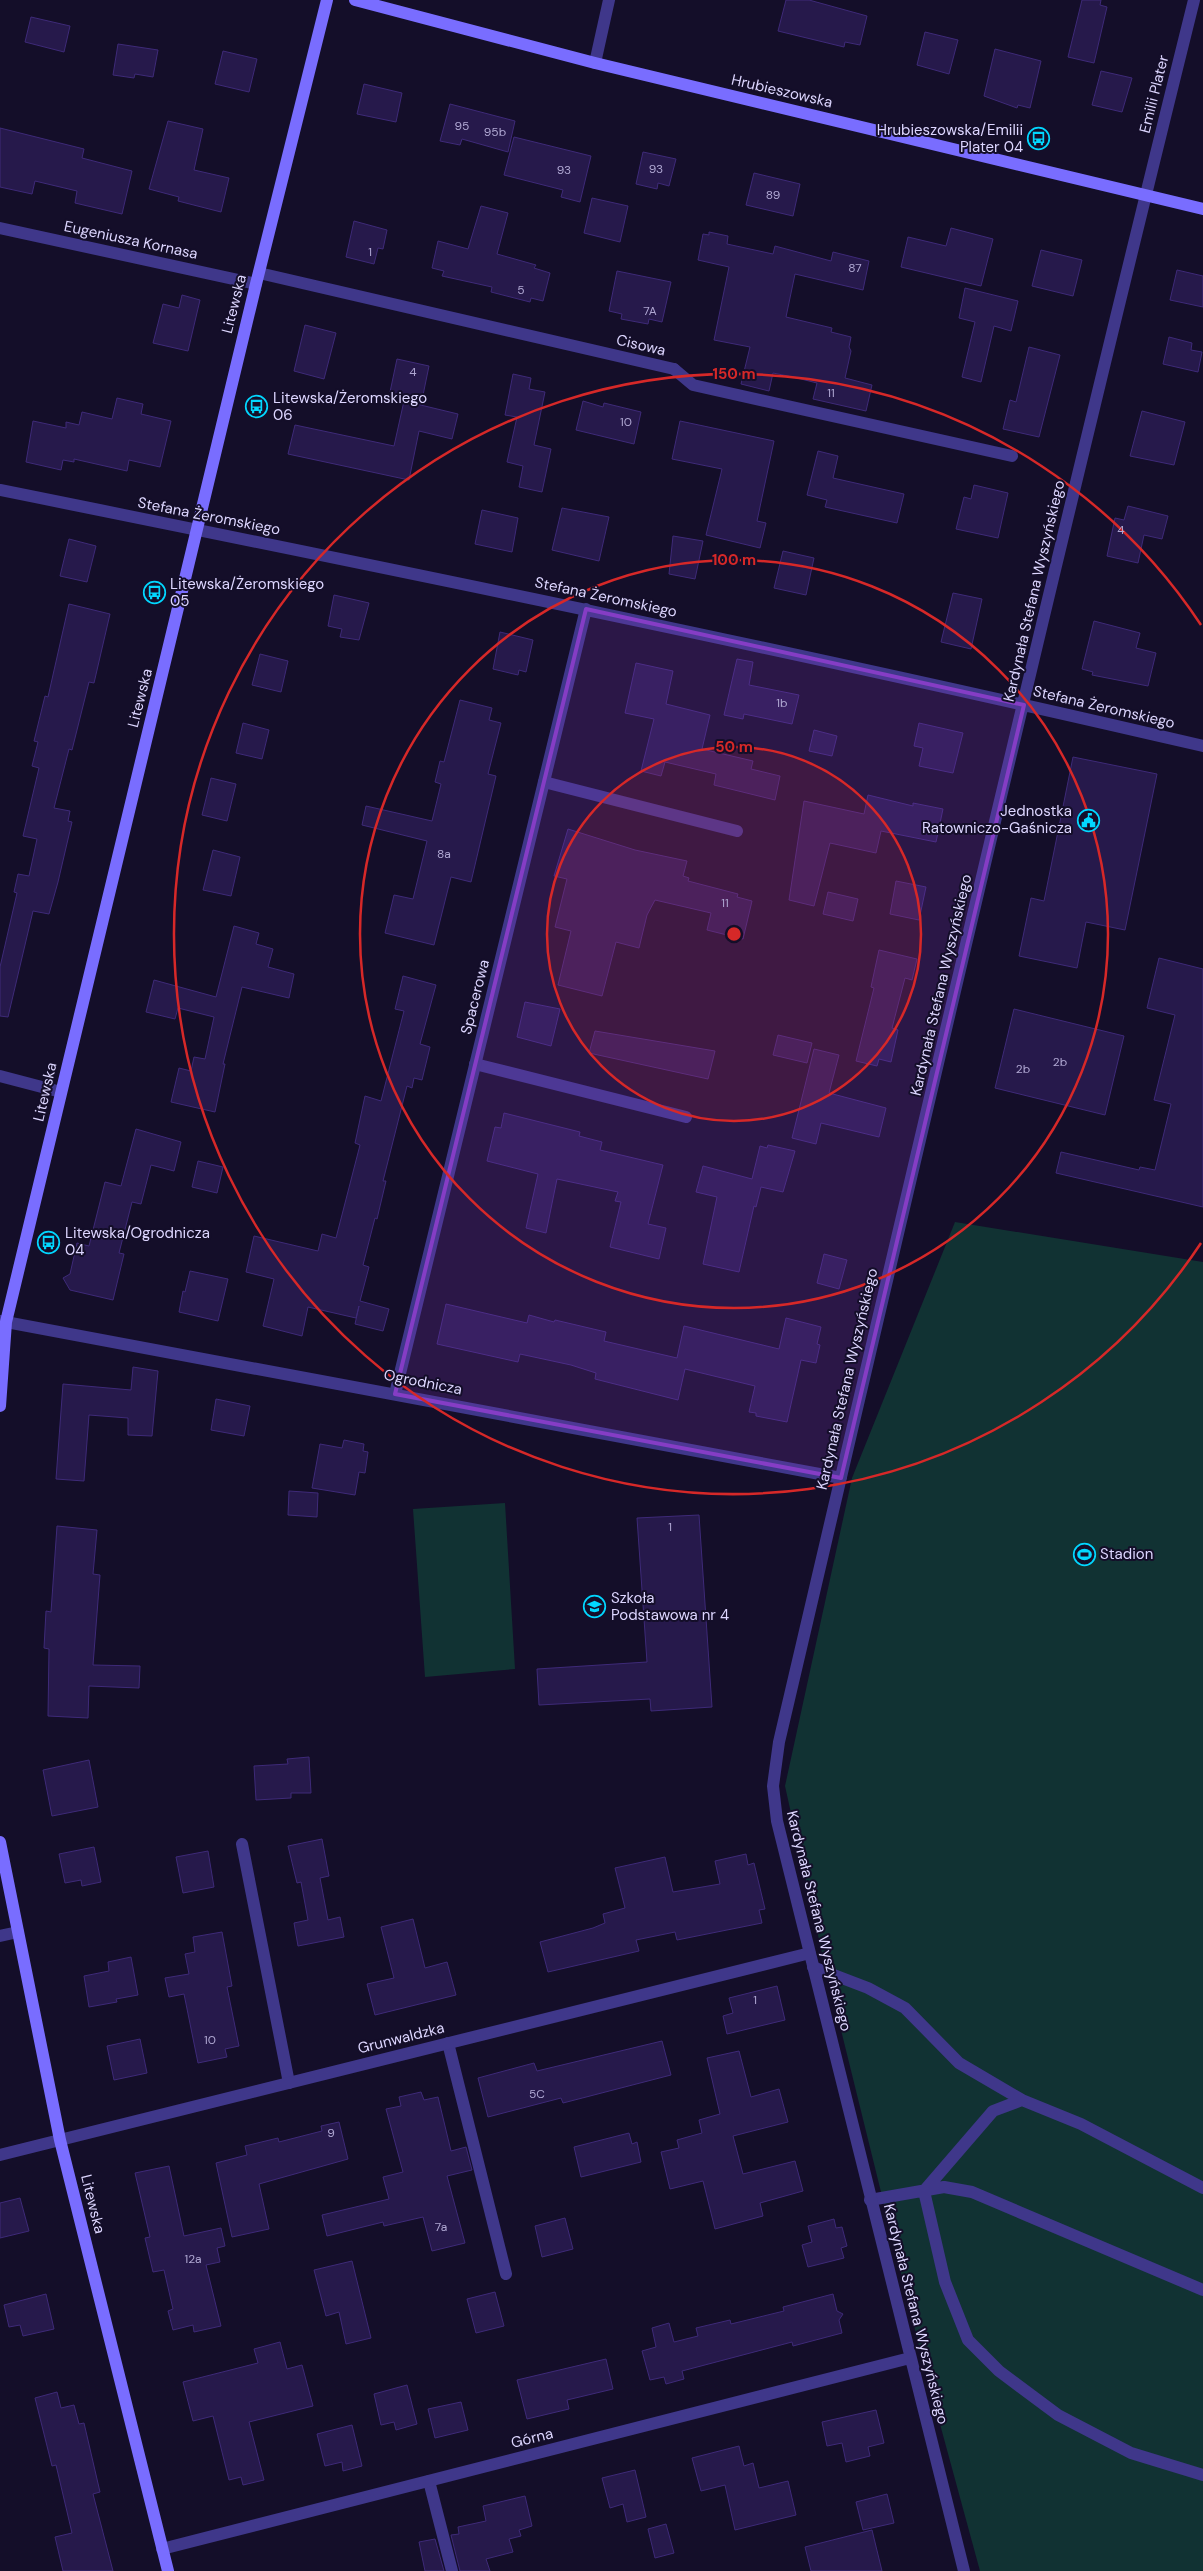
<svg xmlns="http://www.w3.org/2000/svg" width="1203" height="2571" font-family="'DM Sans',sans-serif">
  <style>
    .green { fill: #113233 }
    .building { fill: #26194b; stroke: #3e2a78 }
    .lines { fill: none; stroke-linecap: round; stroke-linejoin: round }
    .service { stroke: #3f378a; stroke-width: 12 }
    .minor { stroke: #3f378a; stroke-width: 12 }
    .secondary { stroke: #796dff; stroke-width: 12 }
    .marked { fill: #853dc5; fill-opacity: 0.2; stroke: #853dc5; stroke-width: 4; stroke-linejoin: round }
    .ring { fill: none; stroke: #d62828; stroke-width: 2.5 }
    .labels { text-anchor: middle; stroke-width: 4; stroke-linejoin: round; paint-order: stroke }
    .number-label { font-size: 12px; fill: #afa7d2 }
    .street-label { font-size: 15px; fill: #ddd6ff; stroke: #140e29 }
    .poi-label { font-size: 15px; fill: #ddd6ff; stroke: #140e29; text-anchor: start }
    .centre { fill: #d62828; stroke: #140e29; stroke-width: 2.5 }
    .ring-label { font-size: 15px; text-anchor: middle; font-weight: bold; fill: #d62828; stroke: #140e29; stroke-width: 4; stroke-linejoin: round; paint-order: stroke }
  </style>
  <rect width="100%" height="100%" fill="#140e29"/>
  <!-- green -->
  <path class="green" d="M955 1222 1203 1262V2571H980L922 2358 822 1953 785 1786 852 1478Z
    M505 1503 515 1669 425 1677 413 1509Z"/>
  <!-- building -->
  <path class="building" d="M786 0H809L867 16 860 45 845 42 844 47 778 31Z
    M1082 0H1101L1100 5 1107 7 1094 63 1068 57Z
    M31 17 70 26 64 52 25 42Z
    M925 32 958 40 949 74 917 65Z
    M118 44 158 50 153 77 135 74 134 78 113 75Z
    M995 49 1041 61 1030 108 1018 105 1017 108 984 96Z
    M223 51 257 59 249 92 215 84Z
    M1101 71 1132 78 1122 112 1092 105Z
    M364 84 402 93 396 122 357 114Z
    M450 104 515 121 508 152 462 139 460 145 440 141Z
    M168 121 203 129 194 170 229 178 221 212 178 201 179 197 149 189Z
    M0 128 84 149 82 158 132 171 122 214 75 203 77 191 35 181 32 194 0 187Z
    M514 137 591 156 580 202 561 197 563 190 504 175Z
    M643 152 676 159 669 186 658 183 657 189 636 184Z
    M754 173 800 184 793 216 746 205Z
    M592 198 628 206 620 242 584 233Z
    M481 206 508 213 497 254 536 265 534 268 550 273 543 301 531 298 530 302 491 292 492 287 442 276 444 271 432 268 438 241 468 249Z
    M354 221 387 230 383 249 378 248 374 264 346 257Z
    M951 228 993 239 981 286 901 267 908 237 946 246Z
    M709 232 728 236 727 244 773 254 775 246 831 261 833 252 869 261 863 290 795 274 786 317 832 328 831 332 851 337 849 347 851 351 845 378 872 385 866 411 813 399 817 383 793 377 773 373 769 391 741 384 750 347 714 340 729 267 698 260 703 234 709 235Z
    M1041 250 1082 260 1073 296 1032 286Z
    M1177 270 1203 276V307L1170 300Z
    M617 271 671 282 662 322 649 319 648 324 621 319 622 314 609 311Z
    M965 288 1018 301 1011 331 994 326 981 382 962 377 975 322 959 318Z
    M182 295 200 300 188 351 153 343 163 304 179 308Z
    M305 325 336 333 324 379 294 371Z
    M1169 337 1192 343 1191 350 1202 352 1198 372 1163 364Z
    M1029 347 1060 355 1039 437 1003 429 1010 400 1016 402Z
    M397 359 429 366 422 400 390 392Z
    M513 374 531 378 529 389 545 392 534 445 551 449 542 492 519 487 523 466 507 462 517 417 505 415Z
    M117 398 143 404 141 414 171 421 160 467 129 460 127 471 74 459V462L63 460 61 470 26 462 33 421 66 428V422L79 425 82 412 112 419Z
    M404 401 458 414 452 439 419 431 409 480 288 454 295 425 394 446Z
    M583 401 603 407 604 403 641 412 634 444 576 430Z
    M1142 411 1185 422 1174 465 1130 456Z
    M680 421 774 441 757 521 766 523 760 548 706 535 722 469 672 459Z
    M818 451 838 456 833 478 904 494 897 523 825 507 827 500 807 495Z
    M974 485 1008 493 998 538 956 529 964 497 971 499Z
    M1128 506 1168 516 1162 539 1144 535 1138 563 1107 556 1115 518 1124 520Z
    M562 508 609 517 599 561 552 550Z
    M482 510 518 518 512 552 475 544Z
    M673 536 703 541 695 579 669 574Z
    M69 539 96 546 87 582 60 576Z
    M783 551 814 558 806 595 774 588Z
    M953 593 982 599 971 649 941 642Z
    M334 595 369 603 359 640 340 637 342 629 328 626Z
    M69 604 110 614 94 683 89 682 72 750 69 749 54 808 70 811 68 821 72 822 58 882 49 914 33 911 8 1017 0 1016V967L17 893 14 892 18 874 29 876 37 839 23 836 39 768 32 766 38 742 34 741 45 696 48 697Z
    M1094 621 1140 633 1136 648 1156 653 1148 686 1092 675 1093 672 1082 669Z
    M500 632 533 640 526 672 519 670 518 675 493 669Z
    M260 654 288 661 281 692 252 685Z
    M737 659 753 662 749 685 799 695 792 724 744 714 743 719 724 715Z
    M636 663 673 671 666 704 710 715 702 749 753 761 751 769 780 776 775 800 714 785 716 774 665 762 661 776 641 771 654 719 625 713Z
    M460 700 492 708 489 720 501 723 488 774 496 776 471 882 451 877 434 945 385 933 394 895 413 899 427 841 362 825 366 806 432 821 441 784 435 782 440 761 444 762Z
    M243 723 269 730 262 759 236 753Z
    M919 723 963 733 953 773 919 766 923 748 914 746Z
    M814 730 837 736 832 756 809 751Z
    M1073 757 1157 774 1125 930 1086 922 1077 968 1019 956 1031 898 1044 901Z
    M211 778 236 784 227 821 202 815Z
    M868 795 913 806V803L943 809 936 842 881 831 876 853 830 843 814 906 789 900 804 801 864 814Z
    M568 829 635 850 687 861 683 876 689 878 688 881 738 894 737 897 752 901 743 939 707 930 711 913 655 900 647 915 639 948 616 942 602 996 558 985 571 931 555 927 567 879 554 876Z
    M213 850 240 857 231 896 203 890Z
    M896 881 926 887 919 920 890 914Z
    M828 892 858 899 853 921 823 914Z
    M234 926 259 933 256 944 273 949 268 967 294 974 289 998 242 987 223 1064H225L215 1112 171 1102 179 1068 191 1071 194 1057 205 1059 214 1017 178 1008 175 1019 146 1012 154 980 216 997Z
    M879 950 917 959 912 980 905 978 892 1028 898 1030 891 1062 879 1059 877 1066 856 1061 874 988 871 987Z
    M1159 958 1203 969V1207L1056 1173 1061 1152 1139 1170 1140 1167 1155 1170 1171 1104 1154 1100 1175 1015 1147 1008Z
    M403 976 436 985 420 1044 430 1047 422 1080 414 1078 412 1088 407 1086 383 1181H386L377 1219 375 1218 363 1265 369 1267 360 1301 389 1309 383 1331 355 1324 359 1306 356 1318 308 1307 302 1336 263 1326 274 1279 246 1272 254 1236 318 1251 322 1234 336 1238 360 1145 355 1143 365 1096 381 1101 404 1011 395 1009Z
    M525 1002 560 1009 551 1046 517 1037Z
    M1014 1009 1124 1036 1105 1115 995 1088Z
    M595 1031 715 1051 708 1079 589 1053Z
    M778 1035 812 1043 807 1063 773 1055Z
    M814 1049 839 1055 829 1093 886 1108 879 1137 821 1123 816 1144 792 1138Z
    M504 1113 580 1132 579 1136 602 1142 600 1150 663 1165 648 1224 666 1228 659 1259 610 1247 621 1202 615 1201 618 1192 557 1179 546 1233 526 1228 538 1174 487 1161 495 1127 501 1128Z
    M136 1129 181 1142 174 1171 151 1165 141 1204 132 1202 119 1253 124 1254 113 1300 70 1290 63 1278 70 1274 77 1243 89 1246 105 1182 121 1186Z
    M768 1145 795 1151 783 1192 761 1187 756 1207 754 1206 739 1272 703 1264 717 1197 696 1192 703 1166 752 1179 760 1146 767 1148Z
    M198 1161 223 1167 217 1193 192 1187Z
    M824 1254 847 1260 839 1289 817 1283Z
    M190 1271 228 1279 218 1321 179 1312 183 1291 185 1292Z
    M446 1304 527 1323 529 1315 554 1322 555 1320 606 1332 604 1341 677 1358 684 1326 779 1349 786 1318 821 1327 817 1344 820 1345 816 1363 801 1360 787 1422 756 1416V1413L749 1412 755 1386 685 1369 678 1400 595 1379 596 1373 571 1365 520 1354 518 1362 437 1344Z
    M133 1367 158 1371 152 1436 128 1435V1418L89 1415 84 1481 56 1479 63 1384 131 1390Z
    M216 1399 250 1406 244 1436 211 1430Z
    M344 1440 364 1444 363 1451 368 1452 365 1473 359 1472 355 1495 312 1488 320 1444 342 1448Z
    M289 1491 318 1493 317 1517 288 1515Z
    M699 1515 712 1707 651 1711 650 1699 539 1705 537 1669 647 1662 637 1518Z
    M57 1526 97 1530 93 1574 100 1575 93 1665 140 1666 139 1688 89 1686 88 1718 48 1716 49 1649 44 1648 46 1611 51 1612Z
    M309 1757 311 1793H291V1798L256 1800 254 1766 288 1764 287 1759Z
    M89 1760 98 1807 52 1816 43 1770Z
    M322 1839 329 1876 320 1878 328 1920 340 1917 344 1937 298 1946 294 1923 308 1920 301 1882 297 1883 288 1846Z
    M94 1847 101 1882 82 1886 81 1880 65 1883 59 1854Z
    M208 1851 214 1887 183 1893 176 1857Z
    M746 1854 748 1865 754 1863 765 1909 759 1910 762 1923 677 1940 675 1932 636 1940 639 1951 548 1972 540 1942 593 1928 605 1923 603 1914 625 1908 615 1868 665 1857 673 1892 720 1884 715 1861Z
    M413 1919 425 1968 447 1962 456 1995 375 2015 367 1984 394 1978 381 1927Z
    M222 1932 232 1986 227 1987 239 2046 225 2049 227 2057 198 2063 184 1994 169 1997 165 1978 189 1974 185 1954 195 1952 193 1937Z
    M131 1957 138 1995 116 1999 117 2002 89 2007 84 1976 109 1971 108 1962Z
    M777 1986 785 2020 727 2034 723 2016 733 2013 729 1998Z
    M140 2039 147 2073 114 2080 107 2046Z
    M662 2041 671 2075 563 2103 561 2098 488 2117 478 2078 534 2063 537 2071Z
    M739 2051 751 2097 779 2089 788 2122 733 2136 743 2174 795 2161 803 2191 760 2203 763 2216 715 2229 703 2181 670 2189 661 2152 679 2148 677 2140 702 2133 699 2120 720 2114 707 2058Z
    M421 2092 424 2100 438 2097 451 2151 466 2147 472 2170 447 2176 465 2243 432 2251 423 2217 384 2226 383 2222 327 2236 322 2215 389 2199 383 2177 403 2172 386 2109 401 2106 399 2097Z
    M339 2122 348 2159 259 2184 269 2229 232 2237 216 2163 247 2155 245 2146 278 2138 279 2142 322 2131 321 2126Z
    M629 2133 632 2144 637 2142 641 2162 581 2177 574 2147Z
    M169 2166 184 2236 221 2228 225 2246 217 2248 220 2262 206 2265 221 2326 194 2332 193 2325 173 2330 168 2311 173 2309 164 2270 153 2272 145 2238 150 2237 135 2173Z
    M20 2198 29 2231 0 2238V2203Z
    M565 2218 573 2249 542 2257 535 2226Z
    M834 2219 836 2228 842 2227 847 2246 841 2248 844 2258 808 2267 802 2245 812 2242 808 2226Z
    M352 2261 371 2338 346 2344 339 2312 326 2316 314 2270Z
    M495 2292 504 2326 476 2333 467 2299Z
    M46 2294 54 2329 23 2336 20 2325 9 2327 4 2305Z
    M833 2294 837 2311 843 2314 839 2320 842 2333 793 2346 792 2342 682 2371 684 2379 666 2384 664 2377 650 2380 642 2351 656 2347 652 2328 669 2323 674 2342 698 2336 696 2328 730 2320 731 2324 784 2311 783 2307Z
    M280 2342 287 2369 302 2365 313 2406 249 2422 264 2480 243 2485 241 2477 229 2480 213 2416 193 2421 183 2382 258 2363 254 2349Z
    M606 2359 613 2389 567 2400 569 2409 527 2419 517 2380Z
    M407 2385 417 2424 396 2430 394 2422 381 2425 374 2394Z
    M57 2392 61 2408 74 2405 79 2424 84 2423 100 2492 93 2494 113 2571H63L55 2537 72 2533 56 2465 52 2466 35 2398Z
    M461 2402 468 2430 435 2438 428 2409Z
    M876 2410 884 2443 868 2447 870 2456 846 2462 842 2443 827 2446 822 2422Z
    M352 2425 362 2466 343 2471 342 2462 325 2466 317 2434Z
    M739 2446 744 2466 753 2463 759 2488 788 2481 796 2515 735 2530 725 2485 701 2491 692 2458Z
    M635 2470 646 2517 627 2522 623 2504 610 2508 602 2478Z
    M887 2494 894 2523 863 2530 856 2502Z
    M525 2496 532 2526 519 2530 521 2536 509 2539 513 2552 486 2559 490 2571H460L451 2535 459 2534 458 2527 486 2521 483 2506Z
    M666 2524 674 2553 655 2558 648 2529Z
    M872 2530 882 2571H811L805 2547Z
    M435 2539 444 2571H425L419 2542Z"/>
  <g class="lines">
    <!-- service -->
    <path class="service" d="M674 369 693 385 1012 456
      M544 782 737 831
      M475 1064 686 1117
      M242 1844 289 2083
      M0 1936 18 1932
      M813 1967 868 1988 905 2008 959 2063 1022 2100
      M448 2043 506 2274
      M1203 2188 1081 2124 1022 2100 993 2111 924 2191 945 2282 968 2340 999 2371 1058 2415 1131 2453 1203 2475
      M870 2200 944 2187 972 2192 1203 2290
      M429 2481 452 2571"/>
    <!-- minor -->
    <path class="minor" d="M595 63 609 0
      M0 228 256 284
      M259 273 674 369
      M0 490C402 571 804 653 1203 746
      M0 1076 61 1092
      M0 1321 841 1478
      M395 1394 586 609
      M0 2155 810 1953
      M162 2549 910 2358
      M964 2571 777 1821 773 1786 779 1742C915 1161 1050 579 1194 0"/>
    <!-- secondary -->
    <path class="secondary" d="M355 0 595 63 1203 209
      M0 1406 6 1322 256 284 327 0
      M0 1842 60 2140 168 2571"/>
  </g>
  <!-- marked area -->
  <path class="marked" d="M586 609 1024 705 841 1478 395 1394Z"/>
  <!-- distance rings -->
  <circle cx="734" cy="934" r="187" fill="#d62828" fill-opacity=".12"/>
  <g class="ring">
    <circle cx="734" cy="934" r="187"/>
    <circle cx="734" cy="934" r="374"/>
    <path d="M1201 1243A560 560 0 1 1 1201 625"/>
  </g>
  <!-- icons -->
  <defs>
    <symbol id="bus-ring" viewBox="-11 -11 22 22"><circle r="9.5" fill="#140e29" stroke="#02d7ff" stroke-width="1.5"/><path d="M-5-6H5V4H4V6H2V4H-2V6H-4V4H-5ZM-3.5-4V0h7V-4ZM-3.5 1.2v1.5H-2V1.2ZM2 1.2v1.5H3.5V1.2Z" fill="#02d7ff"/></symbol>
    <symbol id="civic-ring" viewBox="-11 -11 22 22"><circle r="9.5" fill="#140e29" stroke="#02d7ff" stroke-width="1.5"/><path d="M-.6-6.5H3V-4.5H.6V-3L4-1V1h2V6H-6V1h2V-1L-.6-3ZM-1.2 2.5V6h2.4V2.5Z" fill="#02d7ff"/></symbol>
    <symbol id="stadium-ring" viewBox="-11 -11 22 22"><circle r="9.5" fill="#140e29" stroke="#02d7ff" stroke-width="1.5"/><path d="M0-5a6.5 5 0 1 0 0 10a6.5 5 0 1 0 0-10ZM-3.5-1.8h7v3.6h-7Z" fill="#02d7ff"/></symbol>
    <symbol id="school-ring" viewBox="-11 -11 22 22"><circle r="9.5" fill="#140e29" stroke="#02d7ff" stroke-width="1.5"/><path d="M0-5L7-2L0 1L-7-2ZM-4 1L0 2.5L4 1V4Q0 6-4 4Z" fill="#02d7ff"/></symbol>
  </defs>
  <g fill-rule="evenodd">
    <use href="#bus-ring" x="1026" y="126" width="25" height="25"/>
    <use href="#bus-ring" x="244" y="394" width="25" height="25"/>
    <use href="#bus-ring" x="142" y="580" width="25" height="25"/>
    <use href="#civic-ring" x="1076" y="808" width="25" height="25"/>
    <use href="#bus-ring" x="36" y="1230" width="25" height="25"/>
    <use href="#stadium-ring" x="1072" y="1542" width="25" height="25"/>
    <use href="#school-ring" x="582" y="1594" width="25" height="25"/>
  </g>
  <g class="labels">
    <!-- number labels -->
    <g class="number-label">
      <text x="462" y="130">95</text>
      <text x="495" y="136">95b</text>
      <text x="656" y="173">93</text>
      <text x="564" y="174">93</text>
      <text x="773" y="199">89</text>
      <text x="370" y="256">1</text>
      <text x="855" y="272">87</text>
      <text x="521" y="294">5</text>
      <text x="650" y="315">7A</text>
      <text x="413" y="376">4</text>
      <text x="831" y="397">11</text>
      <text x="626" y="426">10</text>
      <text x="1121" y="534">4</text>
      <text x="782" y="707">1b</text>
      <text x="444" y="858">8a</text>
      <text x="725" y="907">11</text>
      <text x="1060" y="1066">2b</text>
      <text x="1023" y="1073">2b</text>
      <text x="670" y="1531">1</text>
      <text x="755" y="2004">1</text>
      <text x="210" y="2044">10</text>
      <text x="537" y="2098">5C</text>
      <text x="331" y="2137">9</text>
      <text x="441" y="2231">7a</text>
      <text x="193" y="2263">12a</text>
    </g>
    <!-- street labels -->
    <g class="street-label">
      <text transform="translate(782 91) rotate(13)" y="5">Hrubieszowska</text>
      <text transform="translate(1154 94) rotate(-76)" y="5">Emilii Plater</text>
      <text transform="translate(131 240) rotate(12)" y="5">Eugeniusza Kornasa</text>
      <text transform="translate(234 304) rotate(-76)" y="5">Litewska</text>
      <text transform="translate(641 345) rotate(13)" y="5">Cisowa</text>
      <text transform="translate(209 516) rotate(11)" y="5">Stefana Żeromskiego</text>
      <text transform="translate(1034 591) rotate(-77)" y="5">Kardynała Stefana Wyszyńskiego</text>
      <text transform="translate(606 597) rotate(12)" y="5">Stefana Żeromskiego</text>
      <text transform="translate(140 698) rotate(-76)" y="5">Litewska</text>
      <text transform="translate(1104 707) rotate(13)" y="5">Stefana Żeromskiego</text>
      <text transform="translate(941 985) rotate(-77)" y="5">Kardynała Stefana Wyszyńskiego</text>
      <text transform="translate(475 997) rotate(-76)" y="5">Spacerowa</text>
      <text transform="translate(45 1092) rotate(-77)" y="5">Litewska</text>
      <text transform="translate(847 1379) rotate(-77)" y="5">Kardynała Stefana Wyszyńskiego</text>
      <text transform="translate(423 1382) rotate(11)" y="5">Ogrodnicza</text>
      <text transform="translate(819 1921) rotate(76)" y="5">Kardynała Stefana Wyszyńskiego</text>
      <text transform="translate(401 2038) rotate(-14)" y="5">Grunwaldzka</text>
      <text transform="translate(93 2204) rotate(76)" y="5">Litewska</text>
      <text transform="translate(916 2314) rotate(76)" y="5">Kardynała Stefana Wyszyńskiego</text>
      <text transform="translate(532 2438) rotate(-14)" y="5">Górna</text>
    </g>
    <!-- poi labels -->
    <g class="poi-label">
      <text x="1023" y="135" text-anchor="end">Hrubieszowska/Emilii<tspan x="1023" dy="17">Plater 04</tspan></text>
      <text x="273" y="403">Litewska/Żeromskiego<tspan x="273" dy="17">06</tspan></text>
      <text x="170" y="589">Litewska/Żeromskiego<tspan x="170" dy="17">05</tspan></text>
      <text x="1072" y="816" text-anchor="end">Jednostka<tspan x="1072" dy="17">Ratowniczo-Gaśnicza</tspan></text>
      <text x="65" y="1238">Litewska/Ogrodnicza<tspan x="65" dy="17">04</tspan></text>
      <text x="1100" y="1559">Stadion</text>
      <text x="611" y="1603">Szkoła<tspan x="611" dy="17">Podstawowa nr 4</tspan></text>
    </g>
  </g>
  <circle cx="734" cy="934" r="8" class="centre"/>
  <g class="ring-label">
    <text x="734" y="379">150 m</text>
    <text x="734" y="565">100 m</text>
    <text x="734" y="752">50 m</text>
  </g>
</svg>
